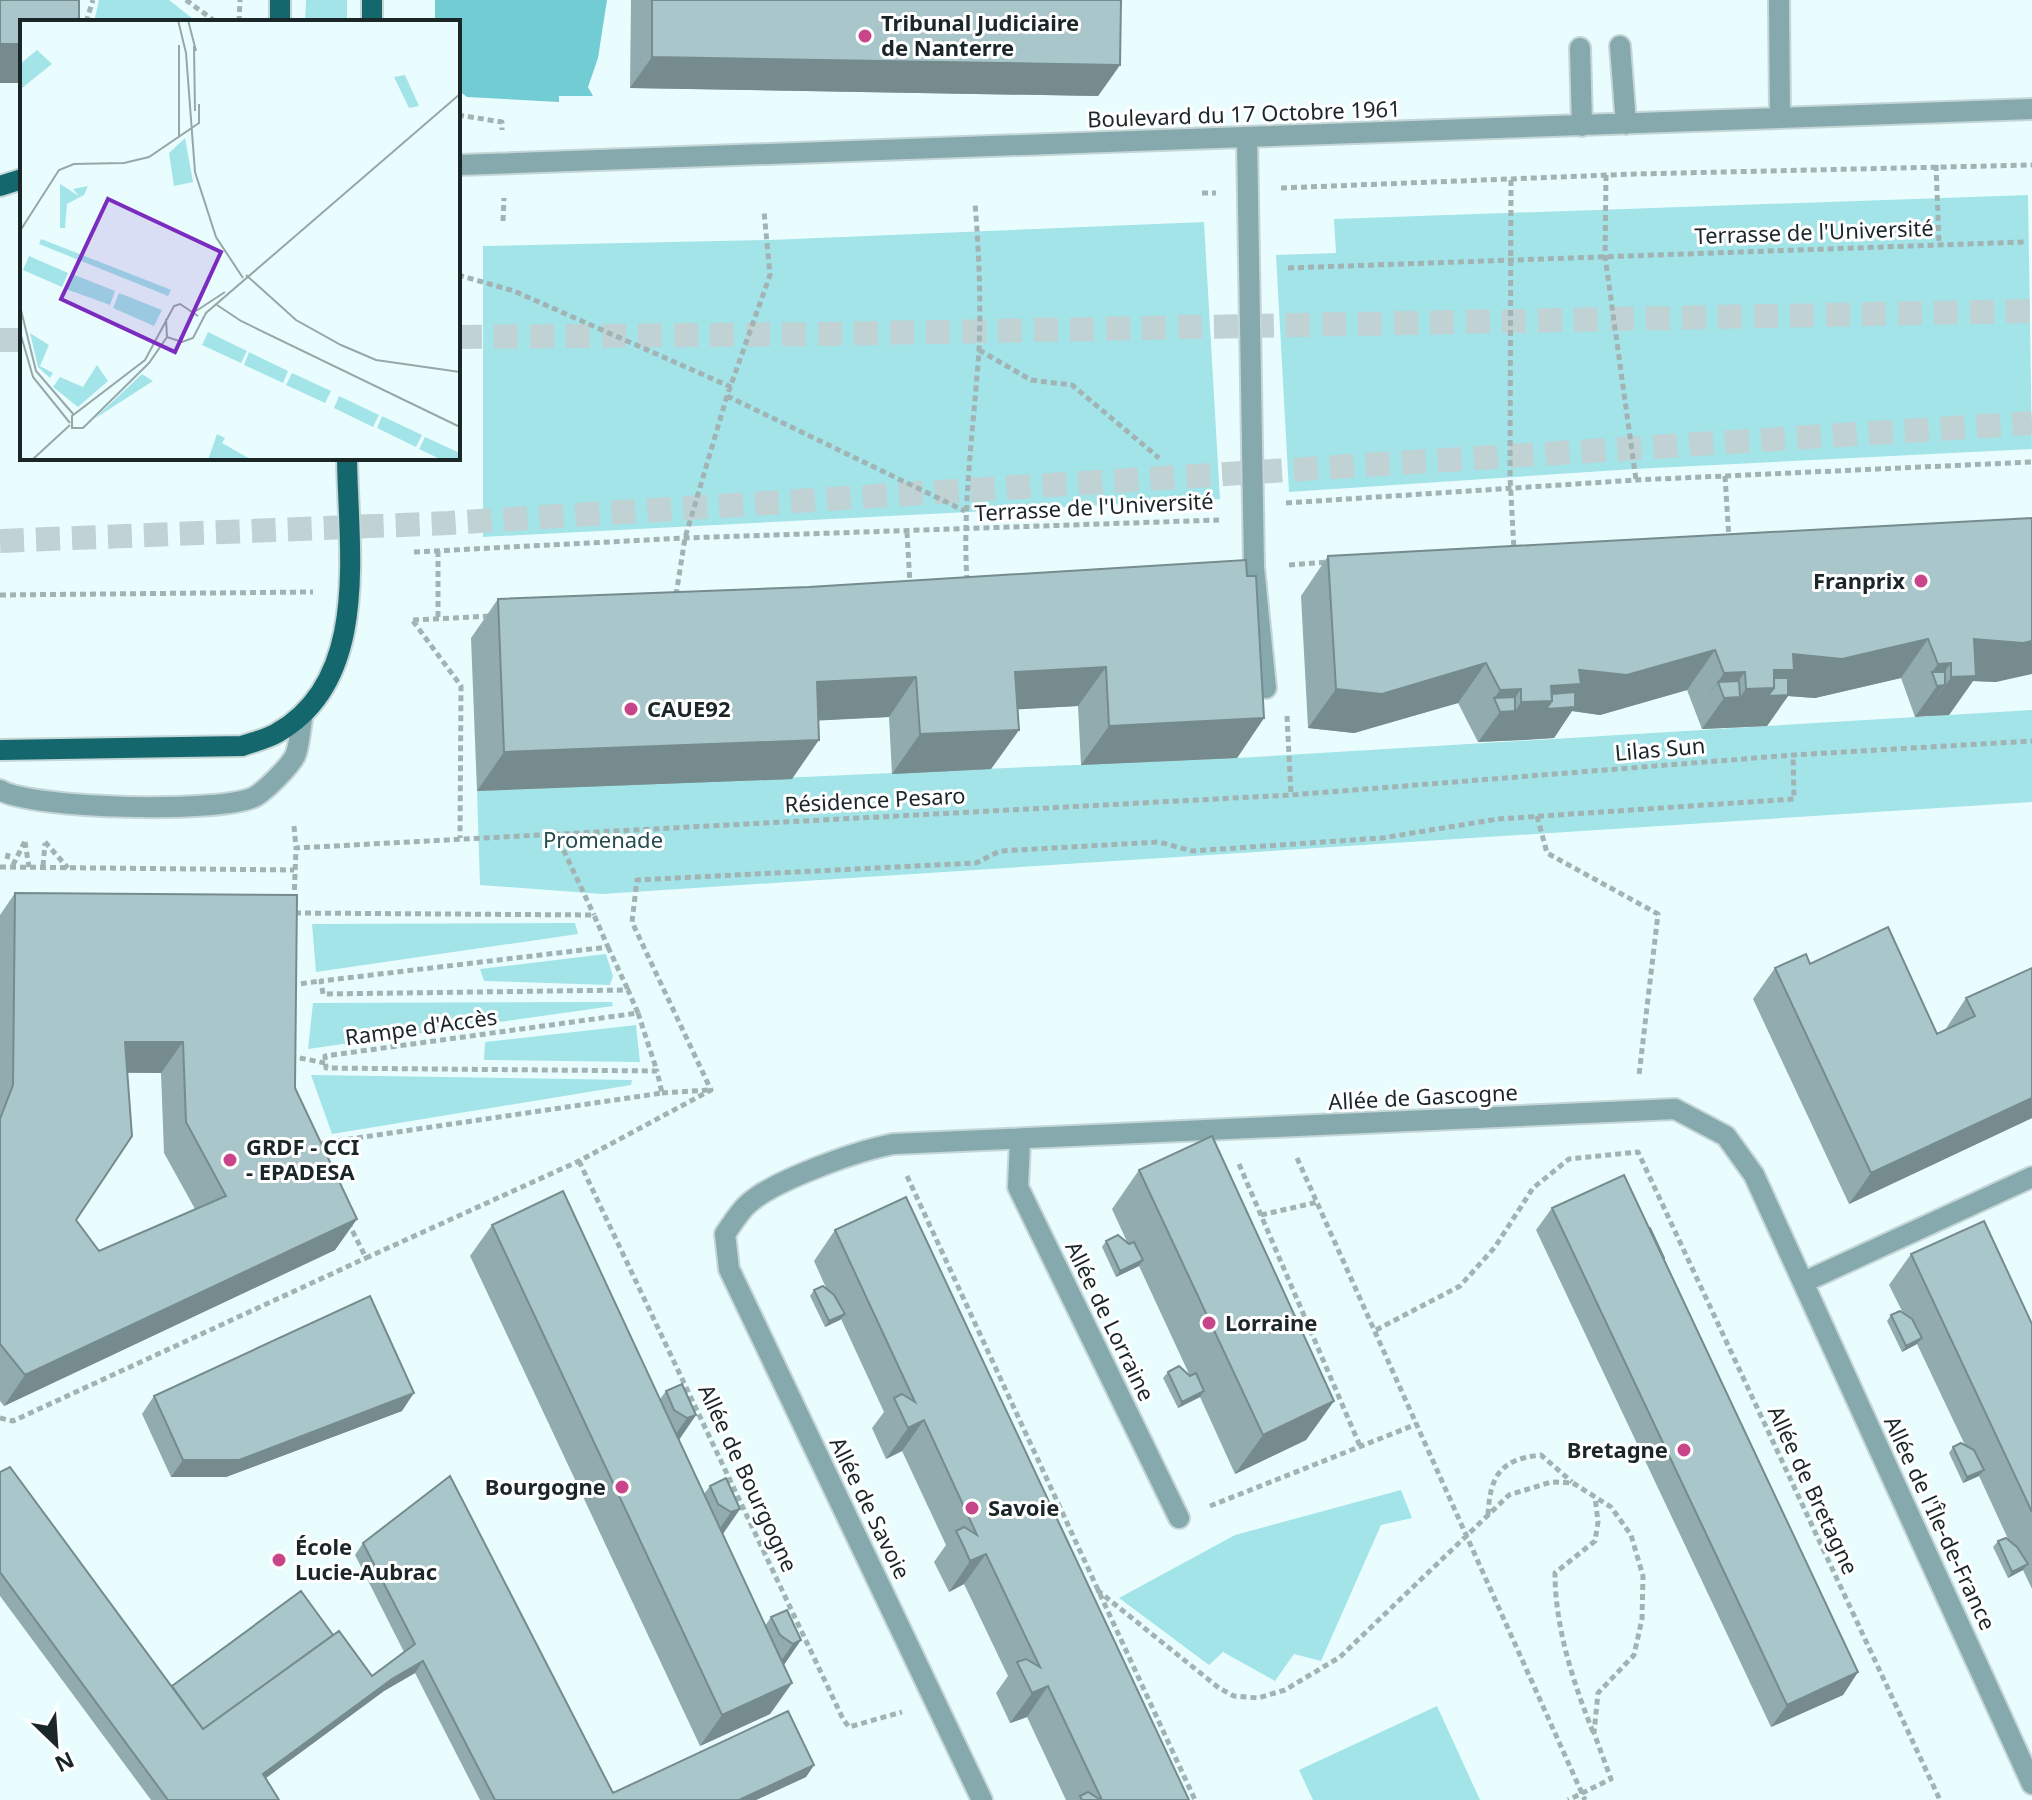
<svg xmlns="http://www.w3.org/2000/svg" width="2032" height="1800" font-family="'Noto Sans',sans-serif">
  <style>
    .green { fill: #a3e4e9 }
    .forest { fill: #72ccd3 }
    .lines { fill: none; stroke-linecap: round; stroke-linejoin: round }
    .highway-tunnel { stroke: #c0d2d3; stroke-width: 24; stroke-dasharray: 24 12; stroke-linecap: butt }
    .minor-casing { stroke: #c5d6d7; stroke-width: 24 }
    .major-casing { stroke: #c5d6d7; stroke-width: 24 }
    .path { stroke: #a2b3b4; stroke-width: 5; stroke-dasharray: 6 4; stroke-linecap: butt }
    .minor { stroke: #85a9ac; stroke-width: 20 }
    .major { stroke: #14676c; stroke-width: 20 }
    .wall { fill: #91abae; fill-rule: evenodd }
    .shaded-wall { fill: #768b8d }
    .building { fill: #a9c7ca; stroke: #768b8d; stroke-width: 2; fill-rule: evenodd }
    .poi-dot { fill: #c9458a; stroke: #fff; stroke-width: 3 }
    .labels { text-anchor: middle; stroke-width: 6; stroke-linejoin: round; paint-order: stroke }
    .poi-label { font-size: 22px; font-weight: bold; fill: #1a2627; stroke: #fff; text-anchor: start }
    .street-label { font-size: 22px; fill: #1a2627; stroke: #fff }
    .park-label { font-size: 22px; fill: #224c4f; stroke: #fff }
    .inset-road { fill: none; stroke: #97a7a8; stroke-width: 2 }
    .view { fill: #7b2cbf; fill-opacity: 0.15; stroke: #7b2cbf; stroke-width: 4 }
    .inset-edge { fill: none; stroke: #1a2627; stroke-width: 4 }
  </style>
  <rect width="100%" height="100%" fill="#eafdfe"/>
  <!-- green -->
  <path class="green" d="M99 0H169L197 22H94Z
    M306 0H347V22H305Z
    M2028 195 2032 449 1634 469 1289 492 1276 255 1336 253 1334 219Z
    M1204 222 1220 499 483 537V246L769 240Z
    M2032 710V802L602 894 480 885 477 791 1237 758Z
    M575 923 578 934 316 972 312 924Z
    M606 954 613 976 610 985 484 981 480 969Z
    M612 1002 613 1006 308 1049 313 1003Z
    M636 1025 640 1062 484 1060 485 1042Z
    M311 1075 632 1080 631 1085 332 1134Z
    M1401 1490 1412 1518 1381 1525 1321 1661 1294 1654 1275 1681 1223 1652 1209 1665 1119 1598 1235 1535Z
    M1437 1706 1480 1800H1313L1299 1770Z"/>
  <!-- forest -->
  <path class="forest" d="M435 0H607L598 58 588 87 593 96H559V102L467 97 458 90V22H435Z"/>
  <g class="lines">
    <!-- highway-tunnel -->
    <path class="highway-tunnel" d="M458 337 828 334 2032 311
      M0 340H22
      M0 541 449 523 2032 423"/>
    <defs>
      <path id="minor" d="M1779 0 1780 118
        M1620 46 1626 124
        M1580 48 1582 126
        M1247 137 1254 567 1266 688
        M458 165 2032 109
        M0 790C30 809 226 814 256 796 267 789 289 767 295 756 300 745 300 726 303 714
        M1020 1141 1018 1187 1179 1518
        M1804 1282 2032 1177
        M982 1800 729 1269 725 1234C732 1224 739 1212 748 1204 774 1180 857 1151 893 1144L1675 1109 1726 1136 1754 1175 2032 1784"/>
      <path id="major" d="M372 0V22
        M280 22V0
        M0 186 22 179
        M0 750 242 746C253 742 267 739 277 733 371 680 348 549 347 458"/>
    </defs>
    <!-- minor casing -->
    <use href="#minor" class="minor-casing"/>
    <!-- major casing -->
    <use href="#major" class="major-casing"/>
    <!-- path -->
    <path class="path" d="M186 0 216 22
      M86 22 93 0
      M239 22 240 0
      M458 115 502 122V130
      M1936 165 1939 243
      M1606 175 1605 256 1636 480
      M1511 180 1510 477 1514 550
      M1281 188 1635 174 2032 165
      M1202 193H1216
      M503 221 504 198
      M1288 268 2024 242
      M458 275 514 291 731 387
      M979 350 1031 380 1072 385 1159 458
      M727 396 965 511
      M1725 476 1729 539
      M1286 503 1636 480 2032 462
      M907 532 910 584
      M438 551V620
      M414 552 685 538 1219 520
      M1289 565 1327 562
      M967 581C962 503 974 427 979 349 981 300 979 252 975 203
      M0 595 313 592
      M676 595 685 538 727 396 770 275 764 211
      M413 620 491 616
      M413 621 461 686 460 838
      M1287 716 1291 795
      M1537 816 1547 853 1658 914 1639 1075
      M294 826 296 848
      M555 832 594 915
      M25 842 29 867
      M45 842 68 868
      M7 859 9 850
      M13 865 25 841
      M43 866 45 843
      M0 867 294 870
      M294 900 296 848 1291 795 1793 755 2032 741
      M295 913 594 915 608 947 321 981 323 994 628 990 638 1013 325 1056 326 1068 657 1071 662 1093 316 1144
      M608 947 628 990
      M291 985 321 981
      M638 1013 657 1071
      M290 1056 325 1063
      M662 1093 708 1090
      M1297 1158 1585 1800
      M579 1161 843 1719 849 1727 902 1712
      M1239 1164 1360 1446
      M907 1176 1195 1800
      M1261 1215 1318 1202
      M348 1222 366 1258 579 1161 711 1090 632 922 637 880 976 863 1000 851 1159 842 1192 851 1382 838 1498 819 1794 799 1793 755
      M1376 1330 1460 1286 1495 1247 1533 1188 1569 1159 1638 1152 1940 1800
      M0 1418 13 1421 366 1258
      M1210 1506 1417 1424
      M1488 1515C1490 1476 1500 1459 1541 1455L1572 1482
      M1097 1590 1219 1688 1234 1696 1258 1698 1285 1690 1340 1657 1509 1495 1551 1482 1573 1483 1611 1507 1631 1535 1643 1576 1642 1619 1634 1655 1598 1693 1594 1733 1611 1779 1568 1800
      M1593 1732C1573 1682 1555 1627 1555 1573L1595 1541 1598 1522 1595 1497"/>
    <!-- minor -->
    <use href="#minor" class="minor"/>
    <!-- major -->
    <use href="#major" class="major"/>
  </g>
  <!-- wall -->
  <path class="wall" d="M631 0H1121L1120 65 1098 96 630 88Z
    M2032 518 1996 682 1973 681 1949 715 1915 717 1901 678 1815 698 1788 696 1767 726 1702 729 1687 690 1600 715 1572 711 1554 738 1478 742 1458 703 1354 733 1308 728 1301 596 1328 556Z
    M1247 576 1264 718 1237 758 1081 765 1078 706 1017 709 1019 730 991 769 892 774 889 717 819 720 792 779 477 791 471 638 498 599Z
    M15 893 295 1088 357 1219 335 1250 4 1406 0 1401V915ZM127 1073H161L164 1153 195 1209 99 1251 76 1220Z
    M1810 964 1937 1034 1945 1030 1966 998 2032 968V1118L1849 1204 1753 999 1775 968Z
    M1139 1170 1334 1401 1306 1440 1235 1474 1200 1397 1178 1408 1163 1378 1168 1372 1190 1376 1139 1266 1116 1277 1102 1247 1106 1241 1128 1244 1112 1209Z
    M1552 1208 1664 1258 1858 1672 1843 1695 1771 1727 1536 1230Z
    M492 1225 660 1399 666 1391 696 1415 679 1440 704 1494 710 1486 740 1509 723 1534 765 1626 771 1617 801 1640 784 1665 792 1683 770 1714 700 1746 470 1256Z
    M835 1230 1189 1800H1066L1027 1717 1010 1723 996 1693 1008 1676 964 1584 949 1592 934 1562 946 1545 902 1451 886 1459 872 1428 884 1412 841 1319 825 1327 810 1296 814 1290H827L814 1261Z
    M1911 1254 2032 1324V1589L2023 1570 2008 1578 1993 1547 1998 1541H2009L1979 1476 1963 1483 1949 1453 1953 1447 1965 1445 1917 1344 1902 1352 1887 1321 1891 1315 1903 1313 1889 1285Z
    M154 1396 402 1411 226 1477H171L142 1414Z
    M0 1472 172 1686 333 1635 372 1676 404 1652 355 1555 363 1543 613 1793 814 1765 806 1777 756 1800H480L415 1673 384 1691 266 1778 279 1800H151L0 1596Z"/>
  <!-- shaded-wall -->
  <path class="shaded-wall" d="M0 44H22V83H0Z
    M652 57 1120 65 1098 96 630 88Z
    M1928 639 1901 678 1815 698 1788 696 1767 726 1702 729 1724 698 1718 682 1696 713 1724 673 1745 672 1727 698 1740 697 1746 689 1774 670 1793 654Z
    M1974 639 2032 641V674L1996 682 1973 681 1949 715 1924 716 1951 677Z
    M1715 650 1687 690 1600 715 1572 711 1554 738 1525 740 1546 709 1525 740 1478 742 1500 712 1494 698 1500 690 1521 689 1506 711H1515L1521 702 1579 670Z
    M1486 663 1458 703 1354 733 1308 728 1336 689Z
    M1951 663 1936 684 1932 672 1938 664Z
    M1106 667 1078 706 988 711 1015 672Z
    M916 677 889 717 790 722 817 682Z
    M1945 685 1924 716 1915 717 1937 686Z
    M1264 718 1237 758 1081 765 1109 726Z
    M1019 730 991 769 892 774 920 734Z
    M819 740 792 779 477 791 504 752Z
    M125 1042H183L161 1073 103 1072Z
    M2032 1098V1118L1849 1204 1871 1173Z
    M357 1219 335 1250 4 1406 25 1375Z
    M1143 1260 1139 1266 1116 1277 1120 1271Z
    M845 1314 840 1320 825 1327 829 1321Z
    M1922 1338 1917 1344 1902 1352 1906 1346Z
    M1204 1391 1200 1397 1178 1408 1182 1402Z
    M414 1393 402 1411 226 1477H171L183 1460Z
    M1334 1401 1306 1440 1235 1474 1263 1435Z
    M696 1415 669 1454 660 1457 687 1418Z
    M924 1420 902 1451 886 1459 908 1428Z
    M1984 1470 1979 1476 1963 1483 1967 1477Z
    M740 1509 713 1548 704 1552 731 1512Z
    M986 1554 964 1584 949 1592 970 1561Z
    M2028 1564 2023 1570 2008 1578 2012 1572Z
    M801 1640 774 1679 765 1683 793 1644Z
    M423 1661 415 1673 384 1691 255 1786 263 1774 392 1679Z
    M1858 1672 1843 1695 1771 1727 1787 1705Z
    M792 1683 770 1714 700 1746 722 1715Z
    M1048 1686 1027 1717 1010 1723 1032 1693Z
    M814 1765 806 1777 756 1800H739Z"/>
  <!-- building -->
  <path class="building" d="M0 0H79V22H22V44H0Z
    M652 0H1121L1120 65 652 57Z
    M2032 518V641L2023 643 1974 639 1976 676 1951 677V663L1938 664 1928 639 1842 659 1793 654 1794 670H1774V688L1746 689 1745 672 1724 673 1715 650 1627 675 1579 670 1581 684 1551 686 1552 701 1521 702V689L1500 690 1486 663 1382 694 1336 689 1328 556Z
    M1246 560 1247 576H1256L1264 718 1109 726 1106 667 1015 672 1019 730 920 734 916 677 817 682 819 740 504 752 498 599 809 587Z
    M1932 672H1945V685L1937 686Z
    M1774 678H1788V695L1768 696 1774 688Z
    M1739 681 1740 697 1724 698 1718 682Z
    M1575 692V707L1546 709 1552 701V694Z
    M1515 697V711L1500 712 1494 698Z
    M15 893 297 895 295 1088 357 1219 25 1375 0 1344V1119L13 1085ZM125 1042H183L186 1122 226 1196 99 1251 76 1220 132 1136Z
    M1888 927 1937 1034 1975 1016 1966 998 2032 968V1098L1871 1173 1775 968 1806 954 1810 964Z
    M1212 1136 1334 1401 1263 1435 1139 1170Z
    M1624 1175 1858 1672 1787 1705 1552 1208Z
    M563 1191 792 1683 722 1715 492 1225Z
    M906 1197 1189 1800H1102L1048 1686 1032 1693 1017 1662 1026 1659 1040 1667 986 1554 970 1561 963 1545 956 1531 964 1527 977 1535 924 1420 908 1428 894 1398 902 1394 915 1402 835 1230Z
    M1984 1221 2032 1324V1512L1911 1254Z
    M1649 1228H1650L1664 1258V1259Z
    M1118 1235 1129 1244 1134 1242 1143 1260 1120 1271 1106 1241Z
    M823 1286 834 1295 845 1314 829 1321 814 1290Z
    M370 1296 414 1393 239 1460H183L154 1396Z
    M1900 1311 1912 1319 1922 1338 1906 1346 1891 1315Z
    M1179 1366 1190 1376 1196 1373 1204 1391 1182 1402 1168 1372Z
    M682 1384 696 1415 687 1418 674 1410 666 1391Z
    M1961 1443 1974 1450 1984 1470 1967 1477 1953 1447Z
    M10 1467 203 1729 339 1631 372 1676 415 1644 363 1543 450 1476 613 1793 788 1711 814 1765 739 1800H495L423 1661 392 1679 263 1774 279 1800H168L0 1572V1472Z
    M726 1478 740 1509 731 1512 718 1504 710 1486Z
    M2006 1538 2017 1547 2028 1564 2012 1572 1998 1541Z
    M301 1591 333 1635 203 1729 172 1686Z
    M787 1610 801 1640 793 1644 780 1635 771 1617Z
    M1088 1792 1101 1800H1082L1080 1796Z"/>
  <!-- markers -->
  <g class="poi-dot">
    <circle cx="865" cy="36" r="8"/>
    <circle cx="1921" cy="581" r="8"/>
    <circle cx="631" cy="709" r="8"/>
    <circle cx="230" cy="1160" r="8"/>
    <circle cx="1209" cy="1323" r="8"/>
    <circle cx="1684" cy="1450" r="8"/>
    <circle cx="622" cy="1487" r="8"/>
    <circle cx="972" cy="1508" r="8"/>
    <circle cx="279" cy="1560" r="8"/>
  </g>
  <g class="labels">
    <!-- poi labels -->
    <g class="poi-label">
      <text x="881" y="31">Tribunal Judiciaire<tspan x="881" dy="25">de Nanterre</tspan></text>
      <text x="1905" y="589" text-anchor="end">Franprix</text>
      <text x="647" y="717">CAUE92</text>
      <text x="246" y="1155">GRDF - CCI<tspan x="246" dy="25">- EPADESA</tspan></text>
      <text x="1225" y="1331">Lorraine</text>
      <text x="1668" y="1458" text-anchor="end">Bretagne</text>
      <text x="606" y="1495" text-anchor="end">Bourgogne</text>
      <text x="988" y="1516">Savoie</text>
      <text x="295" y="1555">École<tspan x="295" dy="25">Lucie-Aubrac</tspan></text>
    </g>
    <!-- street labels -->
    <g class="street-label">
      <text transform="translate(1244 114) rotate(-2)" y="8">Boulevard du 17 Octobre 1961</text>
      <text transform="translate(1814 232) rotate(-2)" y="8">Terrasse de l'Université</text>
      <text transform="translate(1094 507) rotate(-3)" y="8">Terrasse de l'Université</text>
      <text transform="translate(1660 749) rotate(-5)" y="8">Lilas Sun</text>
      <text transform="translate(875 800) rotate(-3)" y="8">Résidence Pesaro</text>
      <text transform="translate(421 1027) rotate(-8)" y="8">Rampe d'Accès</text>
      <text transform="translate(1423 1097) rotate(-3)" y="8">Allée de Gascogne</text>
      <text transform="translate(1110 1321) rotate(64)" y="8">Allée de Lorraine</text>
      <text transform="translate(748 1478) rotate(65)" y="8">Allée de Bourgogne</text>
      <text transform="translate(1813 1490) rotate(65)" y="8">Allée de Bretagne</text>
      <text transform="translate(870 1508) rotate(64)" y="8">Allée de Savoie</text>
      <text transform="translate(1940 1523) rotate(65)" y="8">Allée de l'Île-de-France</text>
    </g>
    <!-- park labels -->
    <g class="park-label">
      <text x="603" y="848">Promenade</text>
    </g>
  </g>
  <!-- overview -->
  <g transform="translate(20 20)">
    <rect width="440" height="440" fill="#eafdfe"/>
    <path d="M17 30 32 44 2 68 0 44ZM385 55 399 86 389 88 374 57ZM165 118 173 162 154 166 149 133ZM40 164 59 176 53 169 68 166 64 175 47 184 45 208H40ZM21 219 144 267 151 270 148 276 19 224ZM9 236 48 253 42 267 3 250ZM52 254 95 271 90 285 46 269ZM99 273 142 290 134 306 93 288ZM188 312 227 331 221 343 182 325ZM10 313 29 325 20 346 33 353 30 358 18 347ZM229 332 268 351 263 363 224 345ZM77 345 88 361 58 387 33 367 40 357 63 367ZM272 353 311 371 305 383 266 365ZM122 354 133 361 74 399ZM319 376 359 395 353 407 314 388ZM362 396 402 415 396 427 357 408ZM197 414 205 418 202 423 232 440H188ZM405 417 440 433V440H422L399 429Z" fill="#a3e4e9"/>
    <path class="inset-road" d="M158 0 166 33 175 152 196 217 223 258M168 0 176 31M159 25V116M174 26 175 91M0 211 39 150 54 144 104 143 129 137 179 103V84M226 255 276 300 321 325 356 340 440 352M197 285 221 301 440 407M0 286 16 351 54 395M176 291 205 272M146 299 147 317 162 322 173 318 186 293 440 74M0 312 13 357 50 403M147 317 129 343 63 408H52V396L125 340 154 286 160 284 178 296M12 440 50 405"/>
    <path class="view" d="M88 179 201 232 155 332 41 279Z"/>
    <rect width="440" height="440" class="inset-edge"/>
  </g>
  <!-- north arrow -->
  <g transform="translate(56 1744) rotate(155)" stroke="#ffffff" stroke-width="6" paint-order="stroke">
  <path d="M0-6L14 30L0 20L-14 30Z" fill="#1a2627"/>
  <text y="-12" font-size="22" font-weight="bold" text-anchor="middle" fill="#1a2627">N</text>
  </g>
</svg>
